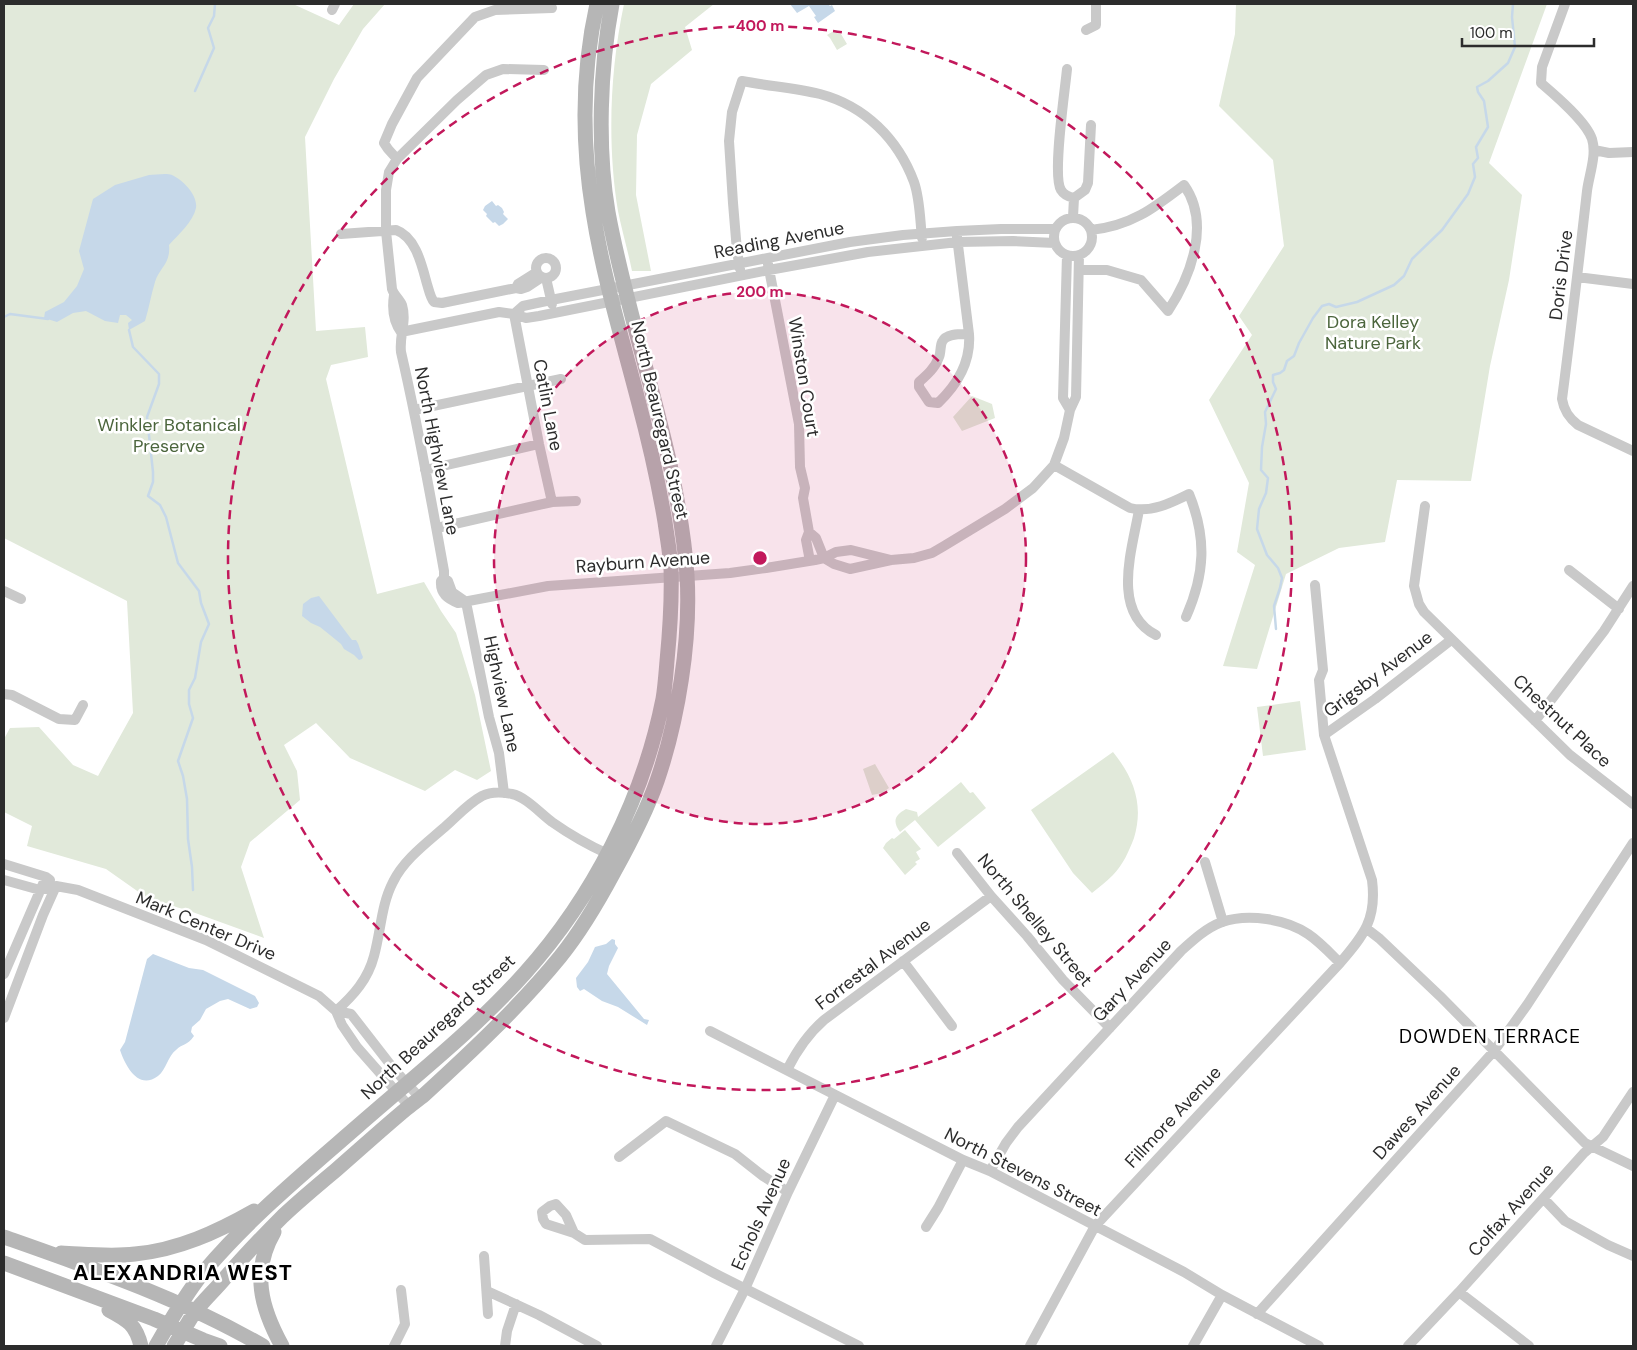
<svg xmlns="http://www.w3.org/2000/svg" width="1637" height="1350" font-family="'DM Sans',sans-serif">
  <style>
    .green { fill: #e1e9da }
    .water { fill: #c6d8e9 }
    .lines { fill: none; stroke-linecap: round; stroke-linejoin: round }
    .stream { stroke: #c6d8e9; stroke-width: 2.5 }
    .minor { stroke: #c9c9c9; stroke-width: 10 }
    .secondary { stroke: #b6b6b6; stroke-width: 15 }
    .ring { fill: none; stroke: #c2185b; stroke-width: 2.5; stroke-dasharray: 9 6 }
    .labels { text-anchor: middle; stroke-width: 5; stroke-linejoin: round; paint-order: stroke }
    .street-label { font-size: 18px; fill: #2c2c2c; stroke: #fff }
    .park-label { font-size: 18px; fill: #4b653c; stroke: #fff }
    .neighbourhood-label { font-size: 19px; letter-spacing: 1px; fill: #000; stroke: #fff }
    .district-label { font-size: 22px; font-weight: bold; letter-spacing: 1px; fill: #000; stroke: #fff }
    .centre { fill: #c2185b; stroke: #fff; stroke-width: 2.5 }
    .ring-label { font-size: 15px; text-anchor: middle; font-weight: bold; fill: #c2185b; stroke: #fff; stroke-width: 5; stroke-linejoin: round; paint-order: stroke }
  </style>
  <rect width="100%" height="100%" fill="#fff"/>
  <!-- green -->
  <path class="green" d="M4 4H293L339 25 354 4H385L363 29 334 79 305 137 316 331 365 327 368 357 331 365 326 379 377 594 424 582 441 611 456 633 475 695 491 771 477 780 455 770 425 791 350 758 316 723 284 745 297 771 300 800 250 842 241 867 264 938 187 910 150 900 106 869 27 846 32 826 4 812V739L10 728 39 727 73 765 98 776 133 713 127 601 4 538Z
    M624 4H714L685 27 692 50 651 84 637 135 636 195 651 271H632C628 251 622 231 618 211 607 144 610 70 624 4Z
    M1236 4H1547L1489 163 1522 195 1509 280 1490 366 1471 481 1397 480 1385 542 1339 548 1286 574 1257 669 1223 666 1255 565 1237 552 1249 483 1209 400 1252 335 1239 316 1284 246 1273 160 1219 106 1235 34Z
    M832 32 841 34 847 44 837 50 830 38 827 35Z
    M972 396 992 404 995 418 962 431 953 417Z
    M1300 701 1306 750 1263 756 1257 707Z
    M1113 752C1134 778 1144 805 1134 838 1129 851 1123 865 1113 875 1106 882 1099 887 1092 893L1073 873 1031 810Z
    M875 764 889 788 882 793 872 795 863 769Z
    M961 782 970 793 973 792 986 808 938 847 915 820 900 832C892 821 895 815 906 809L917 812 918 817Z
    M905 830 921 849 916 852 920 859 915 862 917 864 905 875 883 848 886 843 892 838 894 839Z"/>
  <!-- water -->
  <path class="water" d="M790 4H828L830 6 832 5 835 11 818 23 814 17 816 16 809 6 797 13Z
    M149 175C155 175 166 173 172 175 183 180 198 195 196 208 193 222 178 235 169 245 171 264 159 268 155 282 151 295 149 308 145 321L129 330 128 323 132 320 126 315H120L118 323 105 321 86 311 73 313 57 322 44 318 45 312 64 302 77 286 84 269 79 251 93 199 115 185Z
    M492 201 496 206 498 205 502 208 504 212 503 214 508 219 503 224 499 226 495 222 493 223 486 216 487 214 483 210 485 206Z
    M319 596 352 640H356C360 646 360 651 363 657L362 659 359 660 354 655 344 649 341 644 330 635 320 627 311 623 302 616 303 604 311 598Z
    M612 939 615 940V944L618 948 609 966 607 974 644 1019 649 1020 647 1025 618 1007 602 1001 584 989 580 991 577 987 576 978 588 962 595 947 606 944Z
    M153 954 189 968 203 970 255 996 259 1003 257 1007 250 1009 228 999 220 1001 206 1009 200 1020 192 1027 191 1032 194 1036C187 1046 183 1043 176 1050 168 1056 166 1070 158 1076 138 1091 125 1065 120 1050L125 1042 147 959Z"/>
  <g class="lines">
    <!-- stream -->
    <path class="stream" d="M195 91 214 48 208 28 214 16 215 4
      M4 317 10 314 48 319
      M129 330 133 347 159 374V384L147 417 153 472V482L148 496 160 505 166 517 178 563 199 591 201 603 209 624 201 642 195 678 189 690V704L193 718 178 761 183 776 187 799 188 839 192 867 193 890
      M1276 629 1274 606 1280 588 1282 578 1278 568 1267 555 1257 529 1259 509 1266 493 1268 478 1261 470 1262 447 1266 424 1265 412 1276 389 1273 382V375L1280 373 1284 370 1287 361 1294 356 1299 343 1313 318 1322 306 1329 304 1336 307 1357 302 1394 285 1404 276 1412 259 1442 230 1468 194 1475 177 1473 164 1478 158 1476 147 1488 127 1484 101 1478 92 1477 87 1488 81 1508 63 1515 47 1512 17 1513 4"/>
    <!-- minor -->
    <path class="minor" d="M1565 4 1542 67 1541 83C1555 95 1586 121 1592 139 1597 155 1589 175 1587 191 1579 261 1571 330 1562 399 1564 411 1569 418 1578 425L1633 451
      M332 10 335 4
      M1086 30 1096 25V4
      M1067 69C1065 91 1052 176 1061 190 1064 195 1069 197 1074 198
      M544 70 503 69 486 75 457 100 397 159 389 172 386 190V231L392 289C394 295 400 300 402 305 407 322 399 335 401 352 418 425 431 498 444 571V578L441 581C440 594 448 599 458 603L548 586 730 573 766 568 815 560 824 558 836 552 851 550 891 560
      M1594 150 1609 153 1633 152
      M397 159 388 149 384 143 392 124 417 78 475 17 495 10 552 8
      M1073 217 1074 198 1085 190 1088 183 1091 125
      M1054 237a19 19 0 1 1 38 0a19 19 0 1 1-38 0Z
      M341 234 396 230C416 237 422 266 427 284 429 290 430 297 434 302L442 303 516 288 521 289 527 287 542 277
      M957 237 969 334
      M1067 255 1063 398 1070 410
      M536 268a10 10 0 1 1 20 0a10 10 0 1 1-20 0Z
      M768 264 799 424 800 467 805 488 803 498 809 532 806 540 810 561
      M740 269 737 251 733 203 729 141 732 112 742 81C768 86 795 88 820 94 865 106 898 139 914 182 920 199 920 220 922 238
      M1079 270H1107L1141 280 1168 311C1191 276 1211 223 1184 185 1154 208 1131 226 1091 230
      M1577 277 1633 284
      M546 278 552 304
      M516 288 518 284 537 272
      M394 295C392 308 393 321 401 332
      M514 314 523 306 551 300 850 242 903 235 957 231 1001 229H1055
      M514 314 539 444 552 502
      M401 332 499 312 514 314 526 318 539 316 769 270 868 252 958 242 1013 241 1055 243
      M969 334C971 361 958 384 938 403L929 402 919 387V382C927 375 935 368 939 357 941 353 940 346 942 342 946 333 961 334 969 334Z
      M414 410 561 379
      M1054 465 1130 508C1151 513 1171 503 1189 494 1207 538 1205 574 1186 617
      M425 470 539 444
      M1425 506 1414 586 1419 604 1424 612 1570 755 1633 804
      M1139 510C1132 550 1111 612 1156 635
      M437 528 552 502 576 501
      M809 532 816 538 824 558
      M824 558 834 564 850 569 891 560 914 558 932 553 944 546 1005 509 1033 488 1054 465 1064 438 1070 410 1076 397 1079 255
      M1569 570 1619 609
      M444 578 448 581 452 592 465 601
      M4 592V591L21 599
      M466 602 489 717 499 753 504 793
      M4 694 12 695 59 719 75 720 83 705
      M1535 721 1604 631 1633 586
      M1324 735 1375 699 1451 640
      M957 853 991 896 1027 936 1063 980 1110 1028
      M1205 862 1223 922
      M4 864 46 877 50 880
      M4 880 40 890 56 886 78 890 206 940 319 996 336 1011 342 1025 357 1047 409 1106
      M1367 929 1380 939 1440 996 1585 1143 1633 1166
      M903 961 952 1026
      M4 974 46 877
      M336 1011C354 995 368 979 374 956 381 931 381 905 393 882 404 859 428 842 447 825 458 815 469 803 482 796 490 792 502 792 512 794 526 797 540 813 552 822 569 834 588 845 608 854
      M336 1011 351 1014 393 1068 420 1098
      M4 1018 43 915 56 886
      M710 1031 963 1160 990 1171 1184 1272 1222 1295 1319 1346
      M787 1070C797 1050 808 1034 824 1020L991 896
      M619 1157 666 1121 735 1154 763 1176 788 1192
      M990 1171 1006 1143 1018 1127 1181 951C1193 940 1206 928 1222 922 1248 913 1286 919 1308 934 1320 942 1330 953 1340 963
      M1544 1199 1565 1221 1608 1245 1633 1256
      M926 1227 938 1208 963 1160
      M574 1233 566 1215 556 1204 550 1206 542 1212 543 1219 546 1224 574 1233 585 1240 650 1239 714 1273 859 1346
      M484 1256 488 1314
      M487 1291 539 1315 597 1346
      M1459 1292 1529 1346
      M1257 1314 1494 1051 1527 1005 1633 843
      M394 1346 405 1324 401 1290
      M505 1346 507 1331 516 1304
      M716 1346 745 1289 788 1192 835 1095
      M1030 1346 1095 1226 1340 963C1364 935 1377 919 1372 880L1324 735 1319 680 1323 670 1315 585
      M1193 1346 1222 1295
      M1408 1346 1459 1292 1584 1153 1603 1137 1633 1092"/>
    <!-- secondary -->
    <path class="secondary" d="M274 1232C251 1272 261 1308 282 1346
      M4 1237C92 1268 182 1299 263 1346
      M61 1253C85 1254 110 1257 135 1254 178 1250 217 1232 254 1211
      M4 1263 154 1319 203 1340 220 1346
      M109 1310C128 1320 136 1325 141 1346
      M156 1346C170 1322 184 1296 202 1274 248 1219 305 1172 359 1125 415 1076 475 1029 525 973 593 897 643 800 663 699 665 687 666 673 667 661 670 630 672 599 671 568 670 552 667 537 665 522 658 480 649 441 638 400 622 338 603 276 593 212 582 144 582 71 597 4
      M174 1346C181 1335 187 1324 194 1313 203 1301 215 1290 225 1278 243 1257 263 1236 283 1216 300 1200 318 1185 336 1170 359 1150 382 1129 406 1109 412 1104 418 1100 424 1095 471 1052 520 1006 560 957 581 931 598 902 614 872 630 843 646 813 657 781 678 720 691 640 687 575 678 452 630 333 608 212 597 148 600 68 612 4"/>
  </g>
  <!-- distance rings -->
  <circle cx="760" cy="558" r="266" fill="#c2185b" fill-opacity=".12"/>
  <g class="ring">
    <circle cx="760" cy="558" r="266"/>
    <circle cx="760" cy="558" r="532"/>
  </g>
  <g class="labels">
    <!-- street labels -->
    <g class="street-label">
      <text transform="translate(779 240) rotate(-11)" y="6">Reading Avenue</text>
      <text transform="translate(1561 275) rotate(-83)" y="6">Doris Drive</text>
      <text transform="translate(804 377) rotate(81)" y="6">Winston Court</text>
      <text transform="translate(548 405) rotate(79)" y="6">Catlin Lane</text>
      <text transform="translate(660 420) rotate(77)" y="6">North Beauregard Street</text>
      <text transform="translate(437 451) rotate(79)" y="6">North Highview Lane</text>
      <text transform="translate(643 562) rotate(-4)" y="6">Rayburn Avenue</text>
      <text transform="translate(1378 674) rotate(-37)" y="6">Grigsby Avenue</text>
      <text transform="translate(502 694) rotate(78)" y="6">Highview Lane</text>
      <text transform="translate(1562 721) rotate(43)" y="6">Chestnut Place</text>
      <text transform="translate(1035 920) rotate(50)" y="6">North Shelley Street</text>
      <text transform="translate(206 926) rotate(23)" y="6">Mark Center Drive</text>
      <text transform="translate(873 964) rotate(-37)" y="6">Forrestal Avenue</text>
      <text transform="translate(1132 980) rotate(-47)" y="6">Gary Avenue</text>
      <text transform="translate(438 1027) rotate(-43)" y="6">North Beauregard Street</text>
      <text transform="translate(1417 1112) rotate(-48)" y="6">Dawes Avenue</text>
      <text transform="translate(1173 1117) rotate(-47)" y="6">Fillmore Avenue</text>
      <text transform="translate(1023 1172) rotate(27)" y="6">North Stevens Street</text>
      <text transform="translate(1511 1210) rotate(-48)" y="6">Colfax Avenue</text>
      <text transform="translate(761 1214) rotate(-66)" y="6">Echols Avenue</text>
    </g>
    <!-- park labels -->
    <g class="park-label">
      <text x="1373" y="328">Dora Kelley<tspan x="1373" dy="21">Nature Park</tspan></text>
      <text x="169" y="431">Winkler Botanical<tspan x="169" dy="21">Preserve</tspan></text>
    </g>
    <!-- neighbourhood labels -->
    <g class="neighbourhood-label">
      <text x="1490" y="1043">DOWDEN TERRACE</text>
    </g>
    <!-- district labels -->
    <g class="district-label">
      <text x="183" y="1280">ALEXANDRIA WEST</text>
    </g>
  </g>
  <circle cx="760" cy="558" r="8" class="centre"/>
  <g class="ring-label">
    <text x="760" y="31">400 m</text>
    <text x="760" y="297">200 m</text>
  </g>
  <!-- border -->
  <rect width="1637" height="1350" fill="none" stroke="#2c2c2c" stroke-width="10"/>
  <!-- scale -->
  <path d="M1462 38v8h132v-8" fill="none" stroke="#2c2c2c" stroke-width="2.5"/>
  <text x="1470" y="38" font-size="15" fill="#2c2c2c" stroke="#ffffff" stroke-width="4" paint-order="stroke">100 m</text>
</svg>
